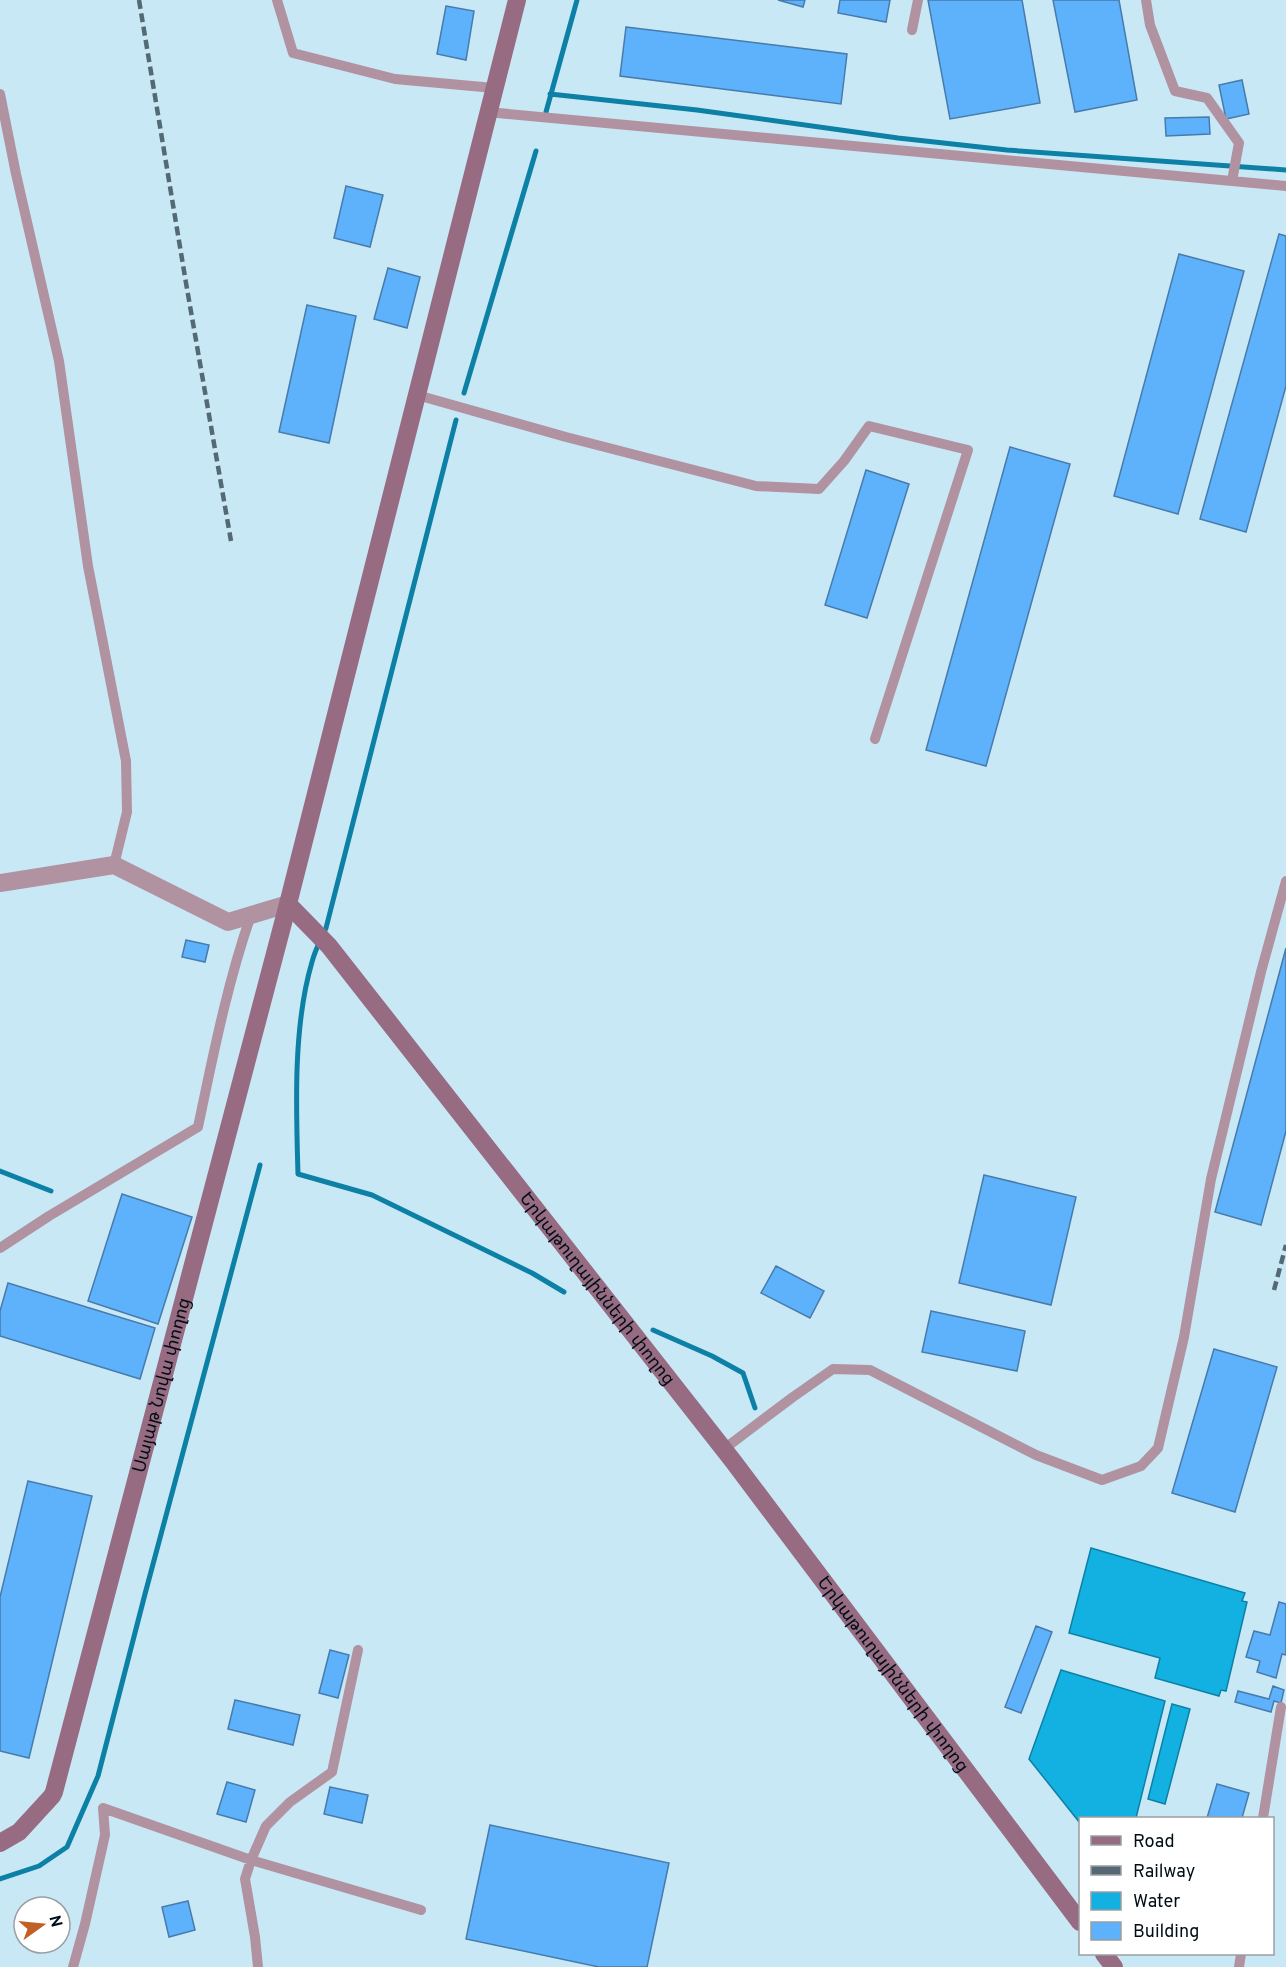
<svg xmlns="http://www.w3.org/2000/svg" width="1286" height="1967" font-family="Overpass,'Noto Sans Armenian',sans-serif">
  <style>
    .water { fill: #12b1e2; stroke: #0d80a5; stroke-width: 1.5 }
    .lines { fill: none; stroke-linecap: round; stroke-linejoin: round }
    .stream { stroke: #0d80a5; stroke-width: 5 }
    .building { fill: #5eb2fc; stroke: #477bab; stroke-width: 1.5 }
    .lane { stroke: #b192a1; stroke-width: 10 }
    .street { stroke: #b192a1; stroke-width: 18 }
    .secondary { stroke: #976b81; stroke-width: 18 }
    .rail { stroke: #546974; stroke-width: 4.5; stroke-dasharray: 9 4.5; stroke-linecap: butt }
    .labels { text-anchor: middle; stroke-width: 4.5; stroke-linejoin: round; paint-order: stroke }
    .street-label { font-size: 18px; fill: #000e17; stroke: #fff }
  </style>
  <rect width="100%" height="100%" fill="#c9e8f6"/>
  <!-- water -->
  <path class="water" d="M1091 1548 1245 1593 1242 1601 1247 1602 1226 1691 1221 1690 1219 1696 1155 1678 1160 1658 1069 1633Z
    M1061 1670 1165 1701 1136 1818H1080V1823L1029 1759Z
    M1172 1704 1190 1709 1165 1804 1148 1799Z"/>
  <g class="lines">
    <!-- stream -->
    <path class="stream" d="M550 94 697 110 898 138 1007 150 1286 170
      M546 112 577 0
      M464 393 536 151
      M456 420 326 928C321 939 315 950 312 962 293 1026 296 1107 298 1174L372 1195 532 1273 564 1292
      M0 1171 51 1191
      M653 1330 712 1356 743 1373 755 1408
      M0 1879 39 1866 67 1847 98 1776 145 1594 260 1165"/>
  </g>
  <!-- building -->
  <path class="building" d="M778 0H805L803 7Z
    M840 0H890L886 22 838 13Z
    M928 0H1022L1040 103 950 119Z
    M1053 0H1119L1137 100 1075 112Z
    M446 6 474 11 466 60 437 54Z
    M626 27 847 54 841 104 620 76Z
    M1242 80 1249 114 1226 119 1219 85Z
    M1209 117 1210 134 1166 136 1165 118Z
    M346 186 383 195 370 247 334 238Z
    M1279 234 1286 236V386L1246 532 1200 519Z
    M1179 254 1244 271 1178 514 1114 496Z
    M388 268 420 277 407 328 374 319Z
    M307 305 356 316 329 443 279 432Z
    M1010 447 1070 464 986 766 926 750Z
    M866 470 909 484 867 618 825 605Z
    M186 940 209 945 205 962 182 957Z
    M1286 948V1131L1261 1225 1215 1212Z
    M984 1175 1076 1197 1051 1305 959 1283Z
    M122 1194 192 1217 158 1324 88 1301Z
    M776 1266 824 1291 810 1318 761 1293Z
    M8 1283 155 1328 140 1379 0 1336V1311Z
    M931 1311 1025 1331 1017 1371 922 1352Z
    M1214 1349 1277 1367 1235 1512 1172 1493Z
    M28 1481 92 1496 29 1758 0 1751V1597Z
    M1279 1602 1286 1604V1655L1282 1654 1276 1678 1257 1672 1260 1661 1246 1657 1254 1631 1270 1635Z
    M1036 1626 1052 1632 1021 1713 1005 1707Z
    M330 1650 349 1655 338 1698 319 1693Z
    M1273 1686 1284 1690 1281 1703 1274 1701 1271 1712 1235 1702 1238 1691 1269 1699Z
    M235 1700 300 1715 293 1745 228 1729Z
    M227 1782 255 1790 246 1822 217 1814Z
    M1217 1784 1249 1793 1242 1818H1207Z
    M330 1787 368 1795 362 1823 324 1814Z
    M490 1825 669 1863 647 1967H599L466 1939Z
    M188 1901 195 1930 169 1937 162 1907Z"/>
  <g class="lines">
    <!-- lane -->
    <path class="lane" d="M277 0 293 53 395 79 494 88
      M1146 0 1150 25 1175 91 1207 98 1239 143 1232 181
      M912 30 918 0
      M0 94 16 174 59 361 88 566 126 761 127 812 114 865
      M487 112 1286 186
      M417 395 566 437 756 486 819 489 844 461 869 426 968 450 875 739
      M0 1248 49 1216 198 1127C213 1056 227 984 251 915
      M724 1449 793 1397 833 1369 870 1370 1036 1455 1102 1480 1141 1466 1158 1448 1184 1337 1211 1179 1261 972 1286 881
      M1263 1818 1281 1707
      M73 1967 85 1924 105 1835 103 1808 251 1860 421 1910
      M258 1967 255 1937 245 1879 251 1860 266 1826 290 1802 332 1772 358 1650
      M1239 1967 1241 1954"/>
    <!-- street -->
    <path class="street" d="M0 883 114 865 228 922 288 904"/>
    <!-- secondary -->
    <g class="secondary">
      <path id="s1" d="M288 904 329 946 733 1461 1080 1922"/>
      <path id="s2" d="M0 1843 19 1832 52 1796 54 1792 288 904 517 0"/>
      <path d="M1104 1954 1114 1967"/>
    </g>
    <!-- rail -->
    <path class="rail" d="M139 0 186 283 231 541
      M1274 1290 1286 1245"/>
  </g>
  <g class="labels">
    <!-- street labels -->
    <g class="street-label">
      <text dy="6" stroke="none"><textPath href="#s1" startOffset="494">Երկաթուղայինների փողոց</textPath></text>
      <text dy="6" stroke="none"><textPath href="#s2" startOffset="496">Սայաթ Նովա փողոց</textPath></text>
      <text dy="6" stroke="none"><textPath href="#s1" startOffset="980">Երկաթուղայինների փողոց</textPath></text>
    </g>
  </g>
  <!-- legend -->
  <rect x="1079" y="1817" width="195" height="138" fill="#ffffff" stroke="#999fa2" stroke-width="1.5"/>
  <rect x="1091" y="1836" width="30" height="9" fill="#976b81" stroke="#999fa2" stroke-width="1.5"/>
  <text x="1133" y="1847" font-size="18" fill="#000e17">Road</text>
  <rect x="1091" y="1866" width="30" height="9" fill="#546974" stroke="#999fa2" stroke-width="1.5"/>
  <text x="1133" y="1877" font-size="18" fill="#000e17">Railway</text>
  <rect x="1091" y="1892" width="30" height="18" fill="#12b1e2" stroke="#999fa2" stroke-width="1.5"/>
  <text x="1133" y="1907" font-size="18" fill="#000e17">Water</text>
  <rect x="1091" y="1922" width="30" height="18" fill="#5eb2fc" stroke="#999fa2" stroke-width="1.5"/>
  <text x="1133" y="1937" font-size="18" fill="#000e17">Building</text>
  <!-- north arrow -->
  <g transform="translate(42 1925) rotate(75)"><circle r="28" fill="#ffffff" stroke="#999fa2" stroke-width="1.5"/>
  <path d="M0-4.5L10 22L0 15L-10 22Z" fill="#c25f25"/>
  <text y="-9" font-size="16" font-weight="bold" text-anchor="middle" fill="#000e17">N</text>
  </g>
</svg>
